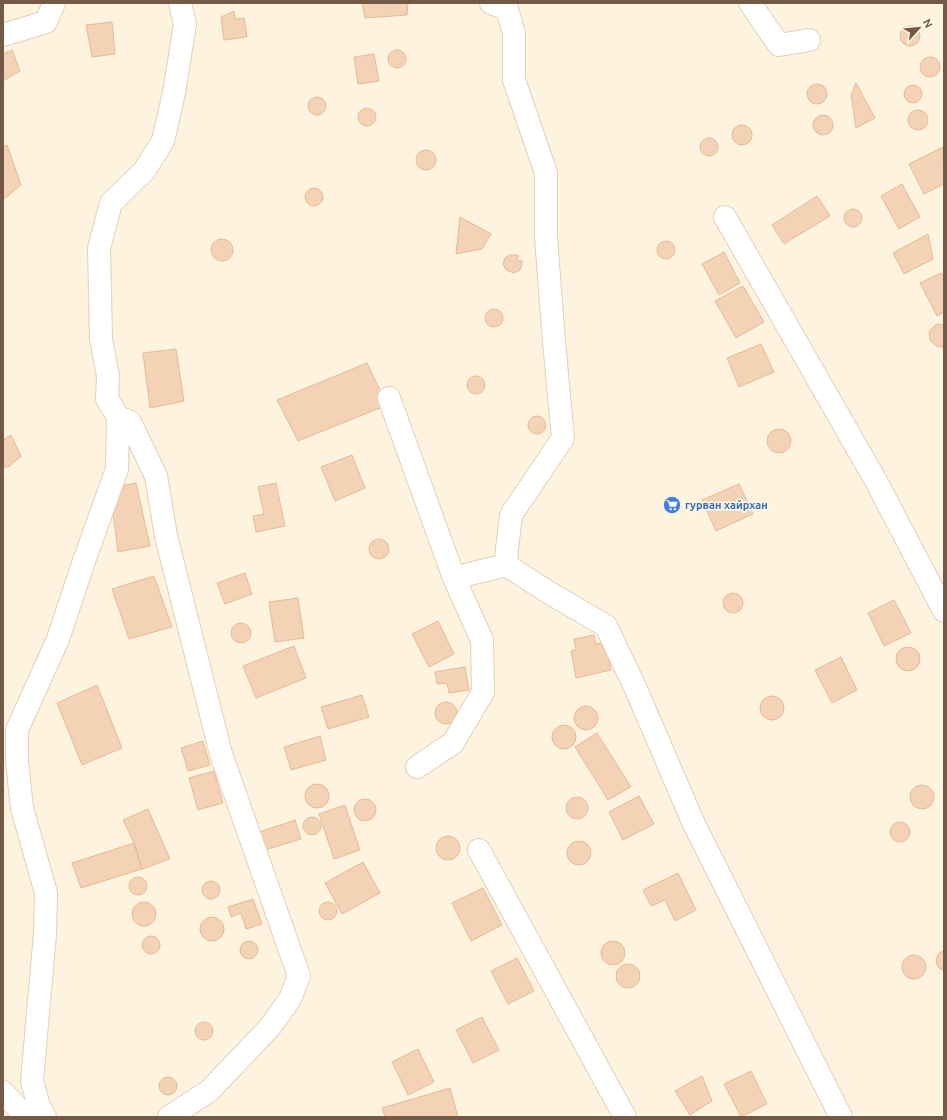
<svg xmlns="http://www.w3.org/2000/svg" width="947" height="1120" font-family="Ubuntu,sans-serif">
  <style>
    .building { fill: #f3d2b5; stroke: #e7ba95 }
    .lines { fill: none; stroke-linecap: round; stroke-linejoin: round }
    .minor-casing { stroke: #e1d0bb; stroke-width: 24 }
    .minor { stroke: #fff; stroke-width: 22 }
    .labels { text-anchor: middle; stroke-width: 3.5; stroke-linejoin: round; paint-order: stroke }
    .shop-label { font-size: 11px; font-weight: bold; fill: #366cbe; stroke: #fff7e6; text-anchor: start }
  </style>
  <rect width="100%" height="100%" fill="#fdf3df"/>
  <!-- building -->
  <path class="building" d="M362 3H408L407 15 365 18Z
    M234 11 235 19 244 18 247 37 224 40 221 17Z
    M112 22 115 54 92 57 86 25Z
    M900 36a10 10 0 1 1 20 0a10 10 0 1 1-20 0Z
    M388 59a9 9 0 1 1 18 0a9 9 0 1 1-18 0Z
    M12 50 20 71 3 81V54Z
    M374 54 379 81 358 84 354 57Z
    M920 67a10 10 0 1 1 20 0a10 10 0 1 1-20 0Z
    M856 83 875 118 856 128 851 95Z
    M807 94a10 10 0 1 1 20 0a10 10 0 1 1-20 0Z
    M904 94a9 9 0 1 1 18 0a9 9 0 1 1-18 0Z
    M308 106a9 9 0 1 1 18 0a9 9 0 1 1-18 0Z
    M358 117a9 9 0 1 1 18 0a9 9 0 1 1-18 0Z
    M908 120a10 10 0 1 1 20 0a10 10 0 1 1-20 0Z
    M813 125a10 10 0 1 1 20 0a10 10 0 1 1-20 0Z
    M732 135a10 10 0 1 1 20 0a10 10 0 1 1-20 0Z
    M700 147a9 9 0 1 1 18 0a9 9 0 1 1-18 0Z
    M7 145 21 185 3 200V147Z
    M943 147 944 184 924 194 909 164Z
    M416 160a10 10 0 1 1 20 0a10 10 0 1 1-20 0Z
    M902 184 920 217 899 229 881 196Z
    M305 197a9 9 0 1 1 18 0a9 9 0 1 1-18 0Z
    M817 196 830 216 784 244 772 225Z
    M844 218a9 9 0 1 1 18 0a9 9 0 1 1-18 0Z
    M460 217 491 234 482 249 456 254Z
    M928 234 933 259 904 274 893 253Z
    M211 250a11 11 0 1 1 22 0a11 11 0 1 1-22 0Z
    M657 250a9 9 0 1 1 18 0a9 9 0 1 1-18 0Z
    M724 252 740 283 719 295 702 264Z
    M510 255H516L519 256 516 260 522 261V264L520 270 514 273 506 270 503 264 505 258Z
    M941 273 944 278V312L937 316 920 283Z
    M743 286 764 322 736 338 715 301Z
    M485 318a9 9 0 1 1 18 0a9 9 0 1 1-18 0Z
    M938 324 944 325V346L943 347 936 346 930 340 929 332 934 326Z
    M761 344 774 372 739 387 727 358Z
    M176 349 184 401 150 408 143 353Z
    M367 363 387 405 298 441 277 400Z
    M467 385a9 9 0 1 1 18 0a9 9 0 1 1-18 0Z
    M528 425a9 9 0 1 1 18 0a9 9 0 1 1-18 0Z
    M767 441a12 12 0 1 1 24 0a12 12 0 1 1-24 0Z
    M11 435 21 456 10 466 3 468V440Z
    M352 455 365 488 335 501 321 467Z
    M136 483 150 546 118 552 110 488Z
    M276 483 285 526 256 532 253 516 264 514 258 487Z
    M739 484 753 514 716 531 702 500Z
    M369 549a10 10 0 1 1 20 0a10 10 0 1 1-20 0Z
    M245 573 252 594 225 604 217 583Z
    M154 576 172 627 129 639 112 589Z
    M723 603a10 10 0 1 1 20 0a10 10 0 1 1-20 0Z
    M298 598 304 638 275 642 269 602Z
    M894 600 911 633 884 646 868 613Z
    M438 621 454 654 429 667 412 634Z
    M231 633a10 10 0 1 1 20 0a10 10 0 1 1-20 0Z
    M594 635 596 644 605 642 611 670 576 678 571 651 576 649 574 639Z
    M294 646 306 678 256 698 243 666Z
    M896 659a12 12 0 1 1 24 0a12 12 0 1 1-24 0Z
    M841 657 857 690 832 703 815 670Z
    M465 667 469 690 449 693 447 683 437 684 435 672Z
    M97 685 122 748 82 765 57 703Z
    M362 695 369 717 328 729 321 707Z
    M760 708a12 12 0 1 1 24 0a12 12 0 1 1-24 0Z
    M435 713a11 11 0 1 1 22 0a11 11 0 1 1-22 0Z
    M574 718a12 12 0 1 1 24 0a12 12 0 1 1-24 0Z
    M552 737a12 12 0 1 1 24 0a12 12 0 1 1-24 0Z
    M597 733 631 787 608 800 575 747Z
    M320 736 326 760 291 770 284 747Z
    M203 741 210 765 188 771 181 748Z
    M214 771 223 803 198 810 189 778Z
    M305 796a12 12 0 1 1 24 0a12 12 0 1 1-24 0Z
    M910 797a12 12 0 1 1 24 0a12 12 0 1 1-24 0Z
    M639 796 654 824 623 840 609 812Z
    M566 808a11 11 0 1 1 22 0a11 11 0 1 1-22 0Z
    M354 810a11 11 0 1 1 22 0a11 11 0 1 1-22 0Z
    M345 805 360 850 334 859 319 814Z
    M148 809 170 859 142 869 134 843 123 820Z
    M303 826a9 9 0 1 1 18 0a9 9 0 1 1-18 0Z
    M295 820 301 839 265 850 259 832Z
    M890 832a10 10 0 1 1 20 0a10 10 0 1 1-20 0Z
    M436 848a12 12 0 1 1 24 0a12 12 0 1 1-24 0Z
    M567 853a12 12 0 1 1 24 0a12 12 0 1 1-24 0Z
    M134 843 142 869 81 888 72 863Z
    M363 862 380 893 342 914 325 883Z
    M678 873 696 910 675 921 665 900 651 906 643 890Z
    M129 886a9 9 0 1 1 18 0a9 9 0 1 1-18 0Z
    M202 890a9 9 0 1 1 18 0a9 9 0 1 1-18 0Z
    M483 888 502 925 471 941 452 903Z
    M253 899 262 924 246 929 241 913 231 917 228 907Z
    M319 911a9 9 0 1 1 18 0a9 9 0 1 1-18 0Z
    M132 914a12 12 0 1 1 24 0a12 12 0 1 1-24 0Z
    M200 929a12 12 0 1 1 24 0a12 12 0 1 1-24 0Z
    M142 945a9 9 0 1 1 18 0a9 9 0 1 1-18 0Z
    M240 950a9 9 0 1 1 18 0a9 9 0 1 1-18 0Z
    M601 953a12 12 0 1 1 24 0a12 12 0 1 1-24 0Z
    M943 951H944V971L938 967 936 961 938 954Z
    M902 967a12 12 0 1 1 24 0a12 12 0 1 1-24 0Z
    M517 958 534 991 508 1004 491 971Z
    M616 976a12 12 0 1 1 24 0a12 12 0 1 1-24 0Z
    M482 1017 499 1050 473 1063 456 1030Z
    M195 1031a9 9 0 1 1 18 0a9 9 0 1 1-18 0Z
    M418 1049 434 1082 408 1095 392 1062Z
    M751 1071 767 1104 741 1117 724 1084Z
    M702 1076 712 1101 690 1115 675 1091Z
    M159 1086a9 9 0 1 1 18 0a9 9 0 1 1-18 0Z
    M450 1088 458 1117H385L382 1108Z"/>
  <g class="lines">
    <defs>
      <path id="minor" d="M491 3 507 9 514 33V80L546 173V237L554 342 563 438 511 515 507 549 506 565 548 592 606 626 635 687 693 822 841 1117
        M750 3 779 45 809 40
        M3 35 46 22 54 3
        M725 217 876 481 944 611
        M389 398 454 578
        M118 417 130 422 156 476 166 536 221 754 299 976 290 999 270 1027 209 1091 169 1117
        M417 767 453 743 483 692 482 640 454 578 506 565
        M479 850 625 1117
        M3 1092 26 1117
        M45 1117 39 1106 32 1081 45 934 46 893 22 808 17 761V730L58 639 83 564 117 469 118 417 107 399 108 376 101 339 99 248 111 203 144 171 163 141 174 93 185 24 180 3"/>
    </defs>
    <!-- minor casing -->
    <use href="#minor" class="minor-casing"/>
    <!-- minor -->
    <use href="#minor" class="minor"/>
  </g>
  <!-- icons -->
  <defs>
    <symbol id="supermarket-disc" viewBox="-11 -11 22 22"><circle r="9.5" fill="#3f7fe0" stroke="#fff7e6"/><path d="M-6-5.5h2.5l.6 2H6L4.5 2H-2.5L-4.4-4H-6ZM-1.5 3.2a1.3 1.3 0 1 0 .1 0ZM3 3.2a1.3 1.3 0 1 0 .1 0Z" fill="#fff"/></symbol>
  </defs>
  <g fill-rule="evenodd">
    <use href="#supermarket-disc" x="662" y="495" width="20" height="20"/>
  </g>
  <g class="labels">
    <!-- shop labels -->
    <g class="shop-label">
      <text x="685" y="509">гурван хайрхан</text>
    </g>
  </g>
  <!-- border -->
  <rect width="947" height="1120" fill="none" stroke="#745a46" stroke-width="8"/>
  <!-- north arrow -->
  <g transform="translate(919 28) rotate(63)" stroke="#fff7e6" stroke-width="3" paint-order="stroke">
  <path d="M0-3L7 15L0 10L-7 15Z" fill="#745a46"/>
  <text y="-6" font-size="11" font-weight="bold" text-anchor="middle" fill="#745a46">N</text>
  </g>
</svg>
